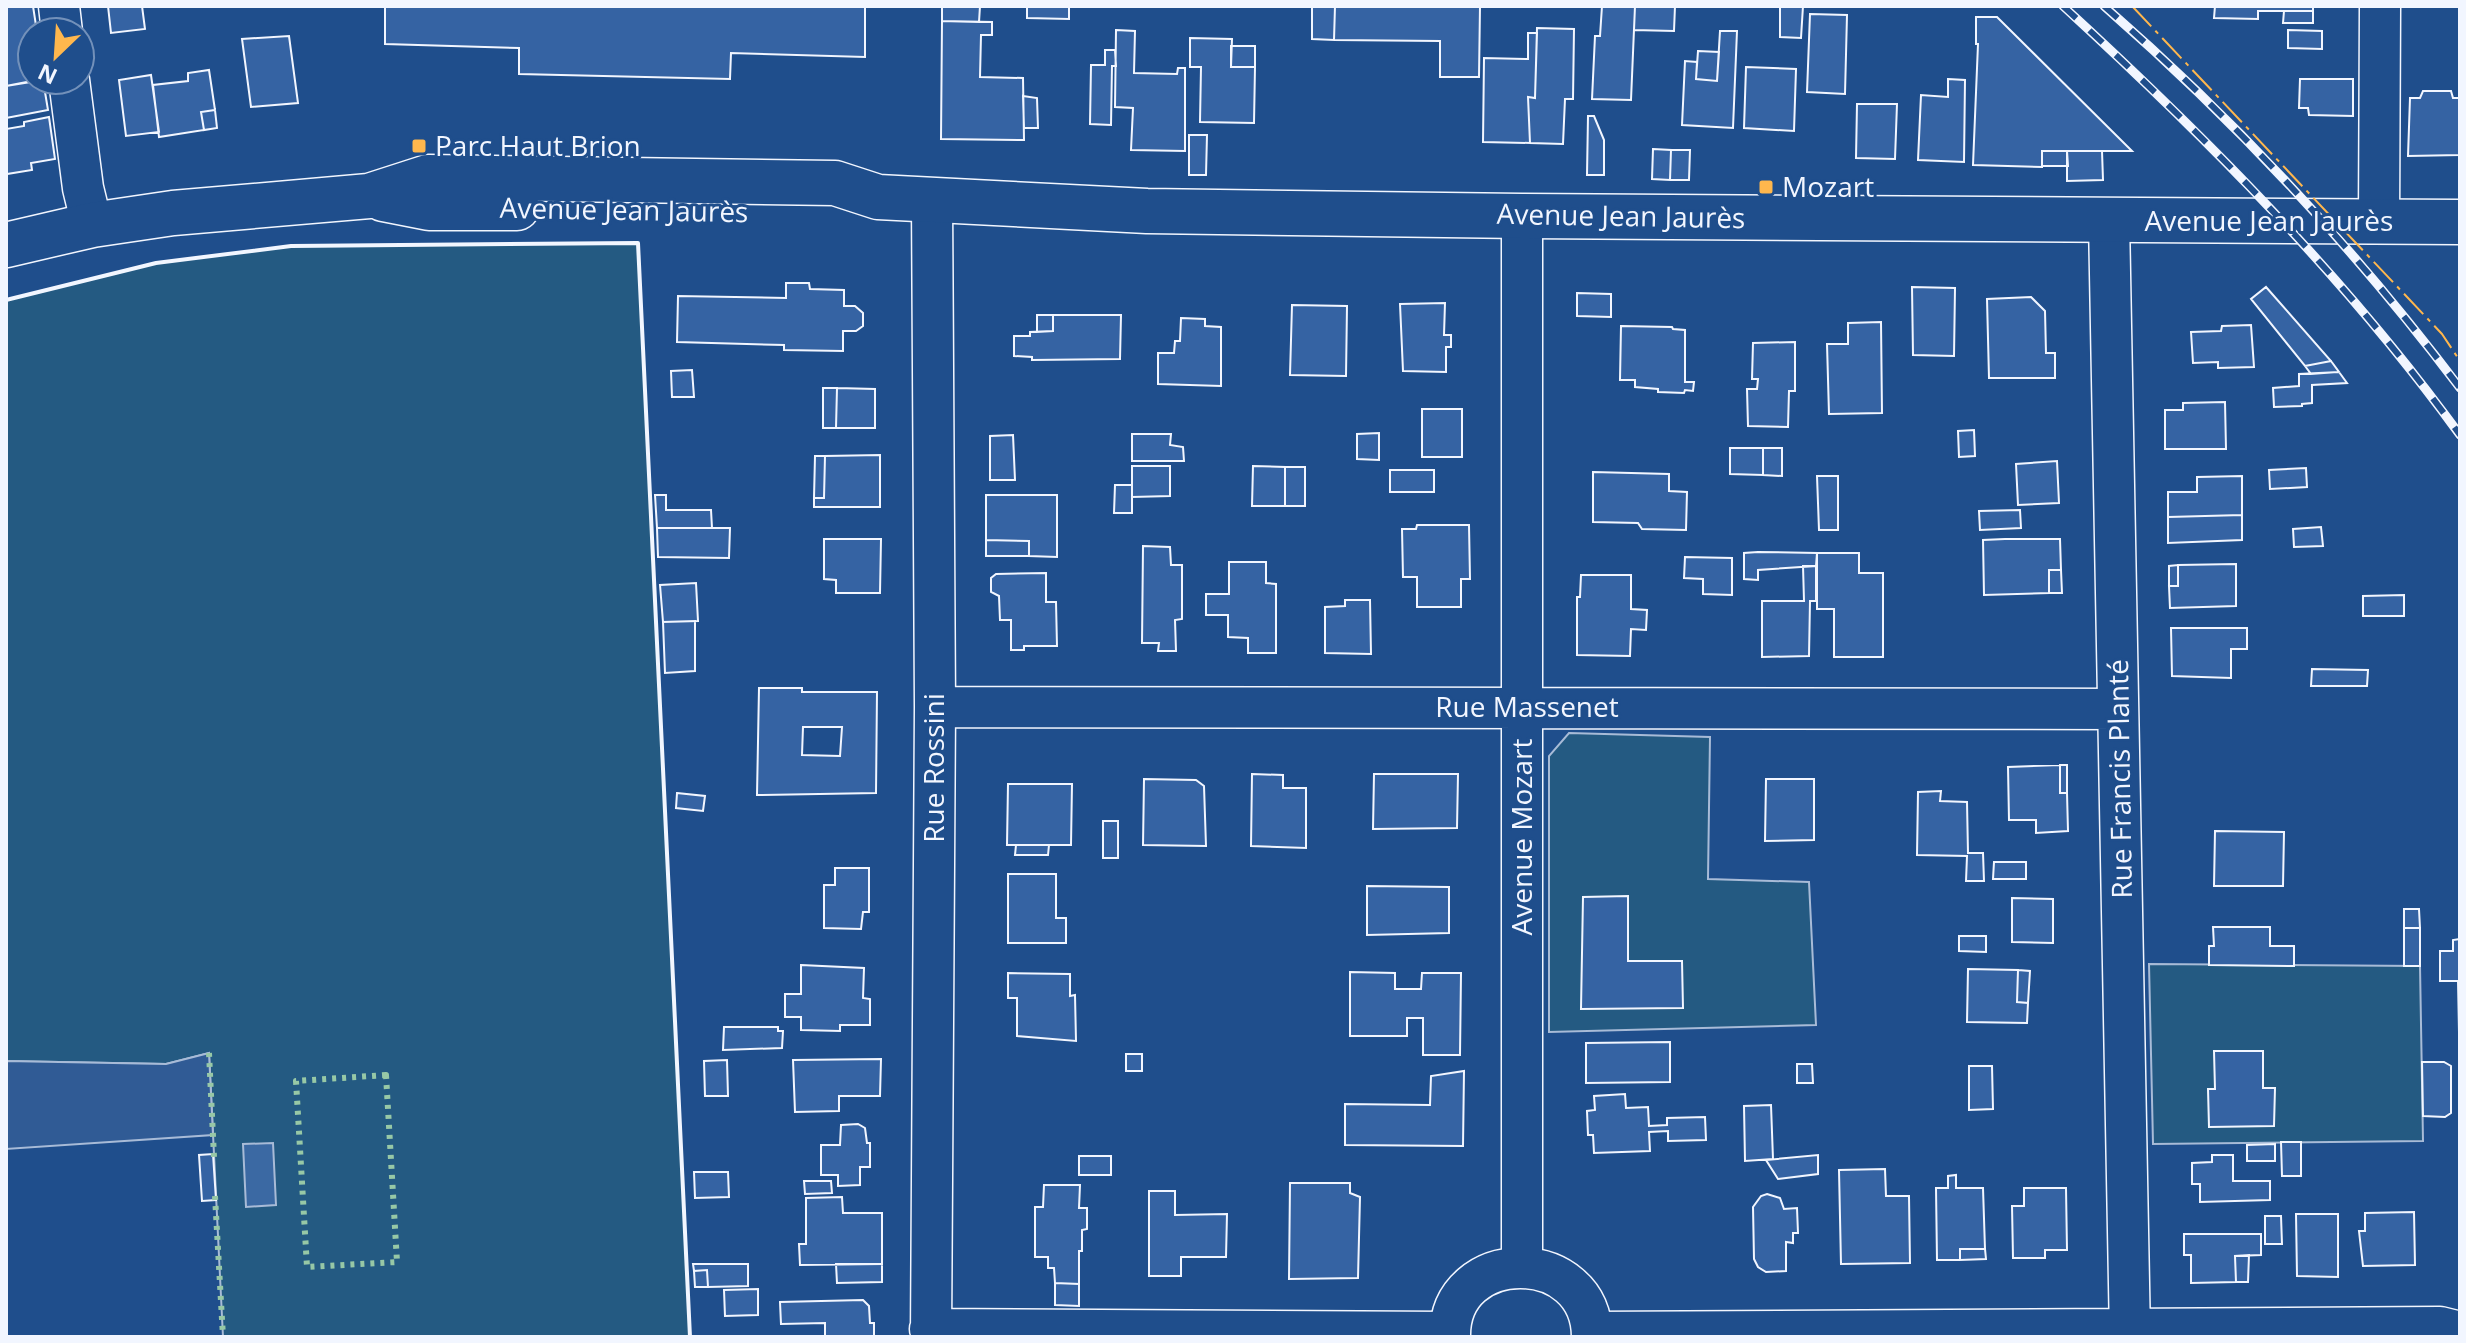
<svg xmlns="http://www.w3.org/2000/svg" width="2466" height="1343" font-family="'Open Sans',sans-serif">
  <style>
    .green { fill: #245a82; stroke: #a8bbd7; stroke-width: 2 }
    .parking { fill: #305b95; stroke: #a8bbd7; stroke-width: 2 }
    .water { fill: #3b69a3; stroke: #a8bbd7; stroke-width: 2 }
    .building { fill: #3563a3; stroke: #f2f6ff; stroke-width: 2; fill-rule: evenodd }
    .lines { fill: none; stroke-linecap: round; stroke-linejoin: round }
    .minor-casing { stroke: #f2f6ff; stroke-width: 43 }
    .major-casing { stroke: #f2f6ff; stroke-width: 47 }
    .minor { stroke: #1f4e8c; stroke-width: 40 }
    .major { stroke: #1f4e8c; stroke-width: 44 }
    .rail-casing { stroke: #f2f6ff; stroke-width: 9 }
    .rail { stroke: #1f4e8c; stroke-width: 6; stroke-dasharray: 18; stroke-linecap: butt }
    .hedge { stroke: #97c8a6; stroke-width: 6; stroke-dasharray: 4 6; stroke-linecap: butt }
    .wall { stroke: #f2f6ff; stroke-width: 4 }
    .power { stroke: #ffb74d; stroke-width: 2; stroke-dasharray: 28 6 4 6; stroke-linecap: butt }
    .poi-dot { fill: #ffb74d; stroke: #1f4e8c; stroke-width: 3 }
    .labels { text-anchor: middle; stroke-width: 6; stroke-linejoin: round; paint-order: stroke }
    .poi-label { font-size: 28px; fill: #f2f6ff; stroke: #1f4e8c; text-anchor: start }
    .street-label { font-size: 28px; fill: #f2f6ff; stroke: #1f4e8c }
  </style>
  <rect width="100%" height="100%" fill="#1f4e8c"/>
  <!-- green -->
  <path class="green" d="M638 243 690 1337H223L209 1053 166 1064 6 1061V300L156 263 291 246Z
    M1569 733 1710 737 1708 879 1809 882 1816 1025 1549 1032V756Z
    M2149 964 2420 966 2423 1141 2153 1144Z"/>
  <!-- parking -->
  <path class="parking" d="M209 1053 213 1135 6 1149V1061L166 1064Z"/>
  <!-- water -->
  <path class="water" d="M273 1143 276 1205 246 1207 243 1144Z"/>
  <!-- building -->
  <path class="building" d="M6 6H33L37 32H32V80H37L6 86Z
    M108 6H142L145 29 111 33Z
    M385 6H865V57L731 53 730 79 519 74V48L385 44Z
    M942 6H980L979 22 942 21Z
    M1027 6H1069V19L1027 18Z
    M1312 6H1335L1334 40 1312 39Z
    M1335 6H1480L1479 77H1440V41L1334 40Z
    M1602 6H1635L1631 100 1592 99 1595 36H1600Z
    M1635 6H1675L1674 31 1634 30Z
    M1780 6H1803L1801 38 1780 37Z
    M2215 6H2313V11H2258V19L2214 18Z
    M2284 11H2313V23H2283Z
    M1810 14 1847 15 1845 94 1807 92Z
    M1976 17H1997L2132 151H2042V167L1973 165 1978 44H1976Z
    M942 21 992 22V35H981L980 77 1023 78 1024 140 941 139Z
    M1537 28 1574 29 1573 99H1565L1563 144 1530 143 1528 97 1535 98Z
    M1116 30 1135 31 1134 73 1177 74 1178 68H1185V151L1131 150 1133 108 1115 107Z
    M2288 30 2322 31V49L2288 48Z
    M1720 31H1737L1733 128 1682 125 1685 61 1697 62 1696 79 1717 81Z
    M1528 33H1537L1535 98 1528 97 1530 143 1483 142 1484 58 1528 59Z
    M289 36 298 103 251 107 242 39Z
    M1190 38 1232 39 1231 67H1255L1254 123 1200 122 1201 67H1190Z
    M1231 46H1255V67H1231Z
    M1105 50H1115L1116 66H1112L1111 125 1090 124 1091 65H1105Z
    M1698 51 1719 52 1717 81 1696 79Z
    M1746 67 1796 69 1794 131 1744 128Z
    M209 70 215 110 201 112 204 130 159 137 153 85 188 81V73Z
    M151 75 159 132 126 136 119 80Z
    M1948 79 1965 80 1964 162 1918 160 1921 95 1948 97Z
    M2300 79H2353V116L2309 115 2308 108H2299Z
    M43 80 48 110 6 118V86Z
    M2423 91H2451L2453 98H2460V155L2408 156 2410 98H2420Z
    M1023 96 1037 98 1038 128H1024Z
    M1857 104H1897L1895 159 1856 158Z
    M215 110 217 128 204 130 201 112Z
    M1588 116H1594L1604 140V175H1587Z
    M49 117 55 159 31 163 32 170 7 174 6 129 24 126V122Z
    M1189 135H1207L1206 175H1189Z
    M1653 149 1671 150 1670 180 1652 179Z
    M1671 150H1690L1689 180H1670Z
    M2042 151H2067L2068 166H2042Z
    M2067 151H2102L2103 180 2067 181Z
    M786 283H809L810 289 844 290V306H855L863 313V326L856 331H843V351L784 350V345L677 342 678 296 786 298Z
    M1912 287 1955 288 1954 356 1913 355Z
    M2266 287 2331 361 2305 366 2251 299Z
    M1577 293 1611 294V317L1577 316Z
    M2031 297 2045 311 2046 353H2055V378H1989L1987 299Z
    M1445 303 1444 335H1451V347H1446V372L1403 371 1400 304Z
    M1292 305 1347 306 1346 376 1290 375Z
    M1037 315H1053V331L1037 332Z
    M1053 315H1121L1120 359 1032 360V357L1014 356V336H1030V332L1053 331Z
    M1181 318 1205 319V326L1221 327V386L1158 384V353H1174L1175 341H1180Z
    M1881 322 1882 413 1829 414 1827 344H1848V323Z
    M2251 325 2254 367 2218 368V362L2193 363 2191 332 2221 331 2222 326Z
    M1621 326 1672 327 1673 329 1685 330V382H1694L1693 391 1685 390 1684 393 1658 392V389L1635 387V380H1620Z
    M1795 342V391H1789L1788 427 1748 426 1747 389H1757L1758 379H1752L1753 343Z
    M2331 361 2339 372 2311 374 2305 366Z
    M692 370 694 397H672L671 371Z
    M2339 372 2347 383 2312 385V403L2302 404V406L2274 407 2273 388 2299 386V374Z
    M823 388H837L836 428H823Z
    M837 388 875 389V428H836Z
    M2225 402 2226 449H2165V410H2183V403Z
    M1422 409H1462V457H1422Z
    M1974 430 1975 456 1959 457 1958 431Z
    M1379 433V460L1357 459V434Z
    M1132 434H1171L1170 445 1183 447 1184 461H1132Z
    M1013 435 1015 480H990V436Z
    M1730 448H1763V475L1730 474Z
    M1763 448H1782V476L1763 475Z
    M880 455V507H814V498H824L825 456Z
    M815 456H825L824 498H814Z
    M2057 461 2059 503 2018 505 2016 464Z
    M1132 466H1170V496L1132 497Z
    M1253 466 1285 467V506H1252Z
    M1285 467H1305V506H1285Z
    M2306 468 2307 487 2270 489 2269 470Z
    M1390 470H1434V492H1390Z
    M1593 472 1669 474V491L1687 492 1686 530 1642 529 1638 523 1593 522Z
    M1817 476H1838V530H1819Z
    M2242 476V515L2168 517V492H2197V477Z
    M1115 485H1132V513H1114Z
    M655 495H666V510H711L712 528H657Z
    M986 495H1057V557L1029 556V541L986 540Z
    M2020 510 2021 528 1980 530 1979 511Z
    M2242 515V540L2168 543V517Z
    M1417 525H1469L1470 579H1461V607H1417V577H1403L1402 529H1416Z
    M2321 527 2323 546 2294 547 2293 529Z
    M657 528H730L729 558 658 557Z
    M824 539H881L880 593H836V580L824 579Z
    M2005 539H2060L2061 570H2049V593L1984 595 1983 540Z
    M986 540 1029 541V556H986Z
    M1143 546 1170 547 1171 565H1182V619L1175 620 1176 651H1158L1159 643H1142Z
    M1758 552 1817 553 1816 566 1758 570V580L1744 579V553Z
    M1817 553H1859V573H1883V657H1834V609H1817Z
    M1685 557 1732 558V595L1703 594V579L1684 578Z
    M1229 562H1266V583L1276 584V653H1248V638L1228 637V615H1206V594H1229Z
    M2236 564V606L2170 608 2169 586H2178V565Z
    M2178 565V586H2169V566Z
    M1803 566H1816V601H1810L1809 656 1762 657V601H1804Z
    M2049 570H2061L2062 593H2049Z
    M1046 573V602H1056L1057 646H1024V650H1011V620H1000L999 596 991 592V578L996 574Z
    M1581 575H1631V609L1647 610 1646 630 1631 629 1630 656 1577 655V597H1580Z
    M696 583 698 621 663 622 660 585Z
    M2404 595V616H2363V596Z
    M1345 600H1370L1371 654 1325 653V607L1345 606Z
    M695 621V671L665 673 663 622Z
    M2171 628H2247V649H2231V678L2172 676Z
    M2312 669 2368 670 2367 686H2311Z
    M759 688H802V692H877L876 793 757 795ZM803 727H842L840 756 802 755Z
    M2060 765H2067V793H2060Z
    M2060 765V793H2067L2068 831 2036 833V820H2009L2008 767Z
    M1252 774 1283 775V788H1306V848L1251 846Z
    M1374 774H1458L1457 828 1373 829Z
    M1144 779 1196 780 1204 786 1206 846 1143 845Z
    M1766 779H1814V840L1765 841Z
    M1008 784H1072L1071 845H1007Z
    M1941 791 1940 801 1967 802 1968 853H1983L1984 881H1966L1967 856 1917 855 1918 792Z
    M677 793 705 796 703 811 676 808Z
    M1103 821H1118V858H1103Z
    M2215 831 2284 832 2283 886H2214Z
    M1016 845H1049L1048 855H1015Z
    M1994 862H2026V879H1993Z
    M835 868H869V912H863L861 929 824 928V885H835Z
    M1008 874H1056V918H1066V943H1008Z
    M1367 886 1449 887V933L1367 935Z
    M1628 896V961H1682L1683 1008 1581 1009 1583 897Z
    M2012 898 2053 899V943L2012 942Z
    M2404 909H2419L2420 928H2404Z
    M2213 927H2270V946H2294V966L2209 965V946H2214Z
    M2404 928H2420V966H2404Z
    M1959 936H1986V952L1959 951Z
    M2460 939V1032H2459L2458 981H2440V951H2453V940Z
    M801 965 864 968 863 998 870 999V1025H840V1031L801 1030V1017H785V994H801Z
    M1968 969 2018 970 2017 1002 2028 1003 2027 1023 1967 1022Z
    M2018 970 2030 971 2028 1003 2017 1002Z
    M1350 972 1395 973V989H1421L1422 973H1461L1460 1055H1423V1018H1407V1036H1350Z
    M1008 973 1070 974V996L1075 995 1076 1041 1017 1036V998H1008Z
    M724 1027H778V1031H783L782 1048 723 1050Z
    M1670 1042V1082L1586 1083V1043Z
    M2214 1051H2263V1088H2275L2274 1126 2209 1127 2208 1089H2215Z
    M1126 1054H1142V1071H1126Z
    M881 1059 880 1096H839V1111L795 1112 793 1060Z
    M727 1060 728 1096H705L704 1061Z
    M2422 1062H2444L2451 1066V1113L2445 1117 2423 1116Z
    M1797 1064H1812L1813 1083H1797Z
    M1969 1066H1992L1993 1109 1969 1110Z
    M1464 1071 1463 1146 1345 1145V1104L1430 1105 1431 1076Z
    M1625 1094 1626 1108 1648 1107 1649 1126 1667 1125V1118L1705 1117 1706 1140 1668 1141V1131L1649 1132 1650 1151 1594 1153 1593 1135H1588L1587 1111 1595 1110 1594 1096Z
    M1771 1105 1773 1159 1745 1161 1744 1106Z
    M841 1125 858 1124 865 1128 867 1143H870V1167H860V1185L838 1186V1175H821V1145H840Z
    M2281 1142H2301V1176H2282Z
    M2275 1144V1161H2247V1145Z
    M213 1154 216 1200 202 1201 199 1155Z
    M1818 1155V1174L1778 1179 1766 1160Z
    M2212 1155H2233V1181H2270V1200L2200 1202V1184H2192V1163L2212 1162Z
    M1079 1156H1111V1175H1079Z
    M1885 1169 1886 1196H1909L1910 1263 1841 1264 1839 1170Z
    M694 1172H728L729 1197 695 1198Z
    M1956 1175V1188H1983L1985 1249H1960V1260H1937L1936 1188H1948V1176Z
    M804 1181H831L832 1193 805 1194Z
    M1290 1183H1350V1193L1360 1197 1358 1278 1289 1279Z
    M1044 1185H1080L1079 1208H1087V1229L1082 1230V1251H1079V1284L1055 1283 1054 1268H1048V1257H1035V1207H1043Z
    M2024 1188H2066L2067 1250H2045V1258H2013L2012 1206H2024Z
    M1149 1191H1175V1215L1227 1214 1226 1257H1181V1276H1149Z
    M1767 1194 1780 1198 1784 1209 1797 1208 1798 1233H1793V1243L1786 1242V1271L1766 1272 1758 1267 1754 1259 1753 1207 1761 1196Z
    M842 1197 843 1213H882V1264L800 1265 799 1244H806V1198Z
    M2414 1212 2415 1265 2363 1266 2359 1231H2365V1213Z
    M2296 1214H2338V1277L2297 1276Z
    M2265 1216H2281L2282 1244H2265Z
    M2184 1234H2261V1255L2235 1256 2236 1282 2191 1283V1255H2184Z
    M1960 1249H1985L1986 1259 1960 1260Z
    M2249 1255 2248 1282H2236L2235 1256Z
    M693 1264H748V1286L708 1287 707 1270 694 1271Z
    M836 1264H882V1282L837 1283Z
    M707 1270 708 1287H695L694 1271Z
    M1055 1283 1079 1284V1306L1055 1305Z
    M758 1289V1315L725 1316 724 1290Z
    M863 1300 869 1306 870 1323H874V1337H825V1323L781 1324 780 1302Z"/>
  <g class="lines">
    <defs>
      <path id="minor" d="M59 6 62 32
        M69 80 83 188 92 225
        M2109 220 2130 1337
        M2379 222 2380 6
        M935 707 2118 709
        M1522 1267V216
        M930 1329 1450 1332
        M1592 1332 2440 1327 2460 1332
        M931 1337 935 707 932 199
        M1450 1337C1448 1245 1592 1245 1592 1337"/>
      <path id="major" d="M383 199 429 208H517
        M6 245 92 225 173 213 369 196 428 177 835 183 878 197 1147 211 1522 216 2460 222"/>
    </defs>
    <!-- minor casing -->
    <use href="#minor" class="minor-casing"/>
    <!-- major casing -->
    <use href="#major" class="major-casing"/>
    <!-- minor -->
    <use href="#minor" class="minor"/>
    <!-- major -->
    <use href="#major" class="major"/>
    <defs>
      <path id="rail" d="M2063 6C2207 138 2345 277 2460 435
        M2104 6C2236 121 2355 249 2460 388"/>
    </defs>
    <!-- rail casing -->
    <use href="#rail" class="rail-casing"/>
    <!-- rail -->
    <use href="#rail" class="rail"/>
    <!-- hedge -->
    <path class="hedge" d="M209 1053 214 1157
      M386 1075 397 1262 307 1267 296 1081Z
      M215 1196 223 1337"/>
    <!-- wall -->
    <path class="wall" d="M6 300 156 263 291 246 638 243 690 1337"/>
    <!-- power -->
    <path class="power" d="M2132 6 2442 334 2460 361"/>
  </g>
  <!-- markers -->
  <g class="poi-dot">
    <rect x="411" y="138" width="16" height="16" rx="4"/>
    <rect x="1758" y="179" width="16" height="16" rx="4"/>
  </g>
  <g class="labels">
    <!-- poi labels -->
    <g class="poi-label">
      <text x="435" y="156">Parc Haut Brion</text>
      <text x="1782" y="197">Mozart</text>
    </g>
    <!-- street labels -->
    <g class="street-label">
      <text transform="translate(624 210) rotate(1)" y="10">Avenue Jean Jaurès</text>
      <text transform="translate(1621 216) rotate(1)" y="10">Avenue Jean Jaurès</text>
      <text x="2269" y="231">Avenue Jean Jaurès</text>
      <text x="1527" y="717">Rue Massenet</text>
      <text transform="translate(934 768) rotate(-90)" y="10">Rue Rossini</text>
      <text transform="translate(2120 779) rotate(-91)" y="10">Rue Francis Planté</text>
      <text transform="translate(1522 837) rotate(-90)" y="10">Avenue Mozart</text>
    </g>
  </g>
  <!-- border -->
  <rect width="2466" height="1343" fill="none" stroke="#f2f6ff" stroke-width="16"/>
  <!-- north arrow -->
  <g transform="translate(56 56) rotate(205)"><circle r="38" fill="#1f4e8c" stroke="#7391ba" stroke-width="2"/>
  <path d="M0-6L14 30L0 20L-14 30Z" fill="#ffb74d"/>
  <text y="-12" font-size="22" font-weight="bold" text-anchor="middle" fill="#f2f6ff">N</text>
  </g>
</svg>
